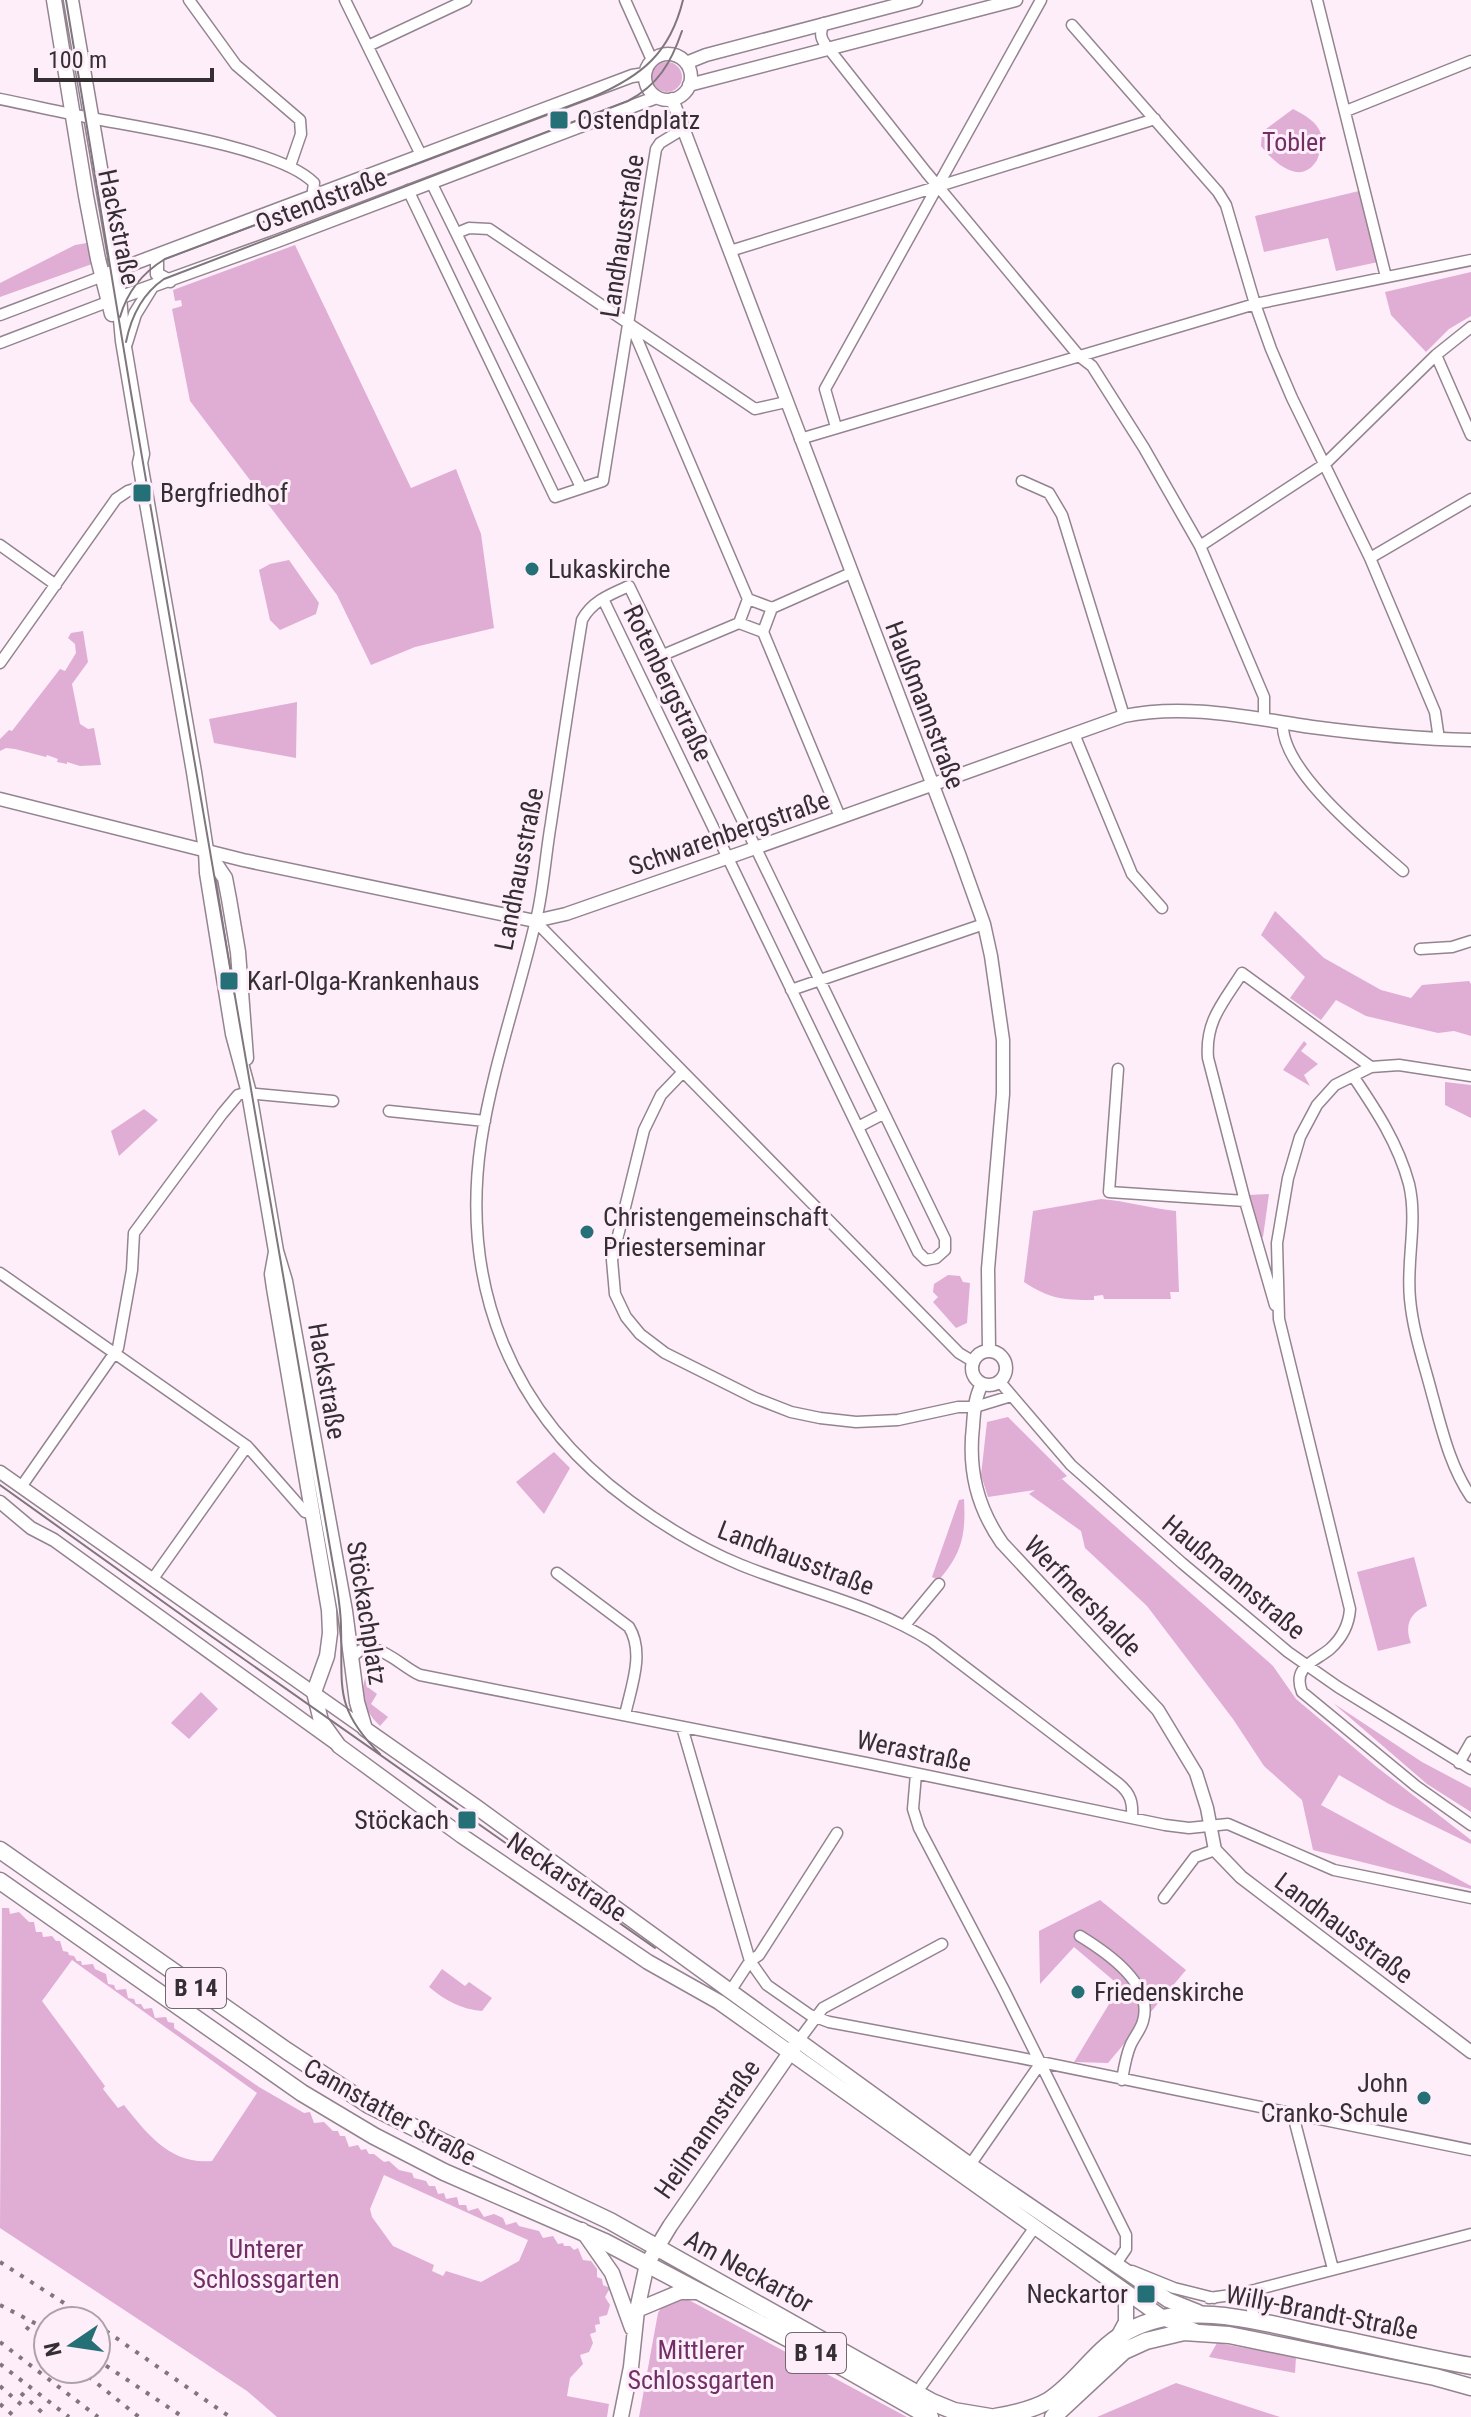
<svg xmlns="http://www.w3.org/2000/svg" width="1471" height="2417" font-family="'Roboto Condensed',sans-serif">
  <style>
    .green { fill: #e0add4; fill-rule: evenodd }
    .lines { fill: none; stroke-linecap: round; stroke-linejoin: round }
    .minor-casing { stroke: #93848f; stroke-width: 13 }
    .tertiary-casing { stroke: #93848f; stroke-width: 15 }
    .secondary-casing { stroke: #93848f; stroke-width: 17 }
    .primary-casing { stroke: #93848f; stroke-width: 19 }
    .minor { stroke: #fff; stroke-width: 10 }
    .tertiary { stroke: #fff; stroke-width: 12 }
    .secondary { stroke: #fff; stroke-width: 14 }
    .primary { stroke: #fff; stroke-width: 16 }
    .tram { stroke: #80767d; stroke-width: 2 }
    .rail { stroke: #80767d; stroke-width: 4; stroke-dasharray: 4 8; stroke-linecap: butt }
    .poi-dot { fill: #256f77; stroke: #feeefa; stroke-width: 3 }
    .labels { text-anchor: middle; stroke-width: 6; stroke-linejoin: round; paint-order: stroke }
    .shield { fill: #feeefa; stroke: #71686f; stroke-width: 2 }
    .shield-label { font-size: 24px; font-weight: bold; fill: #352f33 }
    .poi-label { font-size: 26px; fill: #352f33; stroke: #feeefa; text-anchor: start }
    .park-label { font-size: 26px; fill: #722f66; stroke: #feeefa }
    .street-label { font-size: 26px; fill: #352f33; stroke: #feeefa }
  </style>
  <rect width="100%" height="100%" fill="#feeefa"/>
  <!-- green -->
  <path class="green" d="M652 77a15 15 0 1 1 30 0a15 15 0 1 1-30 0Z
    M1293 109C1304 115 1317 121 1321 134 1323 142 1320 153 1317 160 1301 187 1274 163 1261 146L1262 132Z
    M1363 190 1378 262 1336 271 1328 238 1264 252 1255 216Z
    M87 243 92 264 0 297V283L75 245Z
    M295 245 411 488 456 469 481 534 494 628 415 647 371 665 337 595 190 401 172 309 182 306 181 300 175 301 173 290Z
    M1471 272V316L1449 329 1426 352 1391 315 1385 292Z
    M289 560 319 603 316 614 280 630 270 620 259 570 270 564Z
    M83 631 88 662 72 684 80 724 88 729 94 728 101 765 80 766 67 762V764L57 762 58 759 47 755 46 757 15 749 6 748 0 751V739L9 730 12 731 60 669 65 671 76 653 75 644 68 638 71 633Z
    M297 702 296 758 214 743 209 719Z
    M1275 911 1324 958 1381 990 1411 998 1422 985 1469 981 1471 984V1036L1454 1031 1438 1033 1366 1016 1336 1000 1321 1020 1290 998 1305 977 1261 935Z
    M1304 1041 1307 1044 1301 1051 1318 1064 1304 1075 1310 1086 1283 1070Z
    M1445 1082 1471 1085V1118L1445 1105Z
    M144 1109 158 1120 119 1156 111 1131Z
    M1269 1194 1263 1237 1260 1238 1247 1195Z
    M1101 1199C1126 1201 1150 1208 1176 1211L1179 1292H1170L1171 1299H1104L1103 1295 1094 1296V1300C1063 1300 1050 1299 1024 1282L1033 1211Z
    M948 1275 960 1276 963 1282 970 1283 967 1323 956 1328 933 1302 938 1297 933 1292 934 1284Z
    M1008 1417 1067 1476 1056 1482 1062 1479 1273 1666 1296 1699 1378 1768 1471 1840V1844L1389 1804 1339 1775 1321 1805 1471 1886V1889L1313 1850 1302 1800 1264 1766 1233 1719 1147 1606 1085 1548 1081 1531 1029 1494 1035 1490 988 1497 981 1475 987 1422Z
    M554 1452 570 1468 544 1514 516 1482Z
    M964 1499C966 1535 962 1553 939 1580L932 1577 959 1500Z
    M1414 1557 1427 1606C1410 1612 1404 1626 1411 1643L1378 1651 1357 1572Z
    M386 1665 369 1688 377 1694 371 1704 388 1717 380 1726C365 1712 359 1696 366 1675L374 1677 380 1671V1666Z
    M201 1692 218 1709 189 1739 171 1723Z
    M1333 1703 1422 1762 1471 1788V1812L1427 1784Z
    M1100 1900 1186 1970 1108 2063 1074 2062 1120 1986 1074 1947 1040 1984 1039 1931Z
    M2 1903V1908H9L10 1914 19 1912 29 1922H34L36 1932H42L43 1937 52 1936 56 1941H60L63 1951 68 1952 69 1955 74 1956 77 1961H81L82 1965 93 1964 95 1969 106 1974 108 1984 114 1985 116 1990 126 1989 128 1998 134 1999 136 2004H141L144 2009 152 2008 155 2018 166 2017 168 2022 174 2023V2028L259 2087 304 2113 310 2112 314 2123 324 2122 333 2131H338L340 2136H345L349 2147 358 2145 361 2150 366 2149 369 2154H374L384 2162 389 2161 399 2170 412 2173 414 2178 426 2181 429 2186H435L438 2194 444 2193 446 2199 457 2197 459 2205H466L468 2211 478 2208 484 2217 494 2214 503 2218 506 2225 516 2222 519 2226 539 2231 543 2238 553 2236 558 2244 563 2243 564 2246H570L574 2250 578 2248 583 2260 591 2261 597 2269V2277L602 2279 603 2285 610 2288 605 2297 610 2305 607 2315 599 2317 600 2324 595 2325 596 2332 590 2334 593 2343 589 2352 580 2355 583 2364 570 2378 567 2396 609 2404 607 2417H277L247 2391 0 2228ZM72 1960 257 2093 212 2161C171 2165 147 2134 124 2105L118 2108 103 2089 105 2086 42 2001ZM384 2175 528 2240 519 2261 481 2282 446 2271 443 2276 432 2271 434 2265 393 2246 372 2217 370 2209Z
    M442 1969 465 1986 469 1982 492 1998 482 2011C461 2009 446 2001 429 1987Z
    M674 2299H687L907 2417H639L658 2313 663 2305Z
    M1217 2343 1296 2357 1295 2373 1209 2357Z
    M1176 2383 1280 2417H1097Z"/>
  <g class="lines">
    <defs>
      <path id="minor" d="M189 0 236 65 300 120 301 134 290 166
        M345 0 421 155
        M625 0 652 60
        M1317 0 1386 277
        M824 23C820 32 820 37 825 44L926 172 1079 356 1092 366 1144 448 1200 546 1264 697V720
        M1072 25 1218 192 1226 205 1255 304 1271 349 1292 398 1370 558 1435 712 1439 739
        M368 46 466 0
        M0 99C30 105 60 112 91 118 142 128 281 148 314 183L312 198
        M1346 111 1471 61
        M431 182 581 487
        M408 190 555 497 603 481 656 149 660 143 683 129
        M457 233 469 228 489 229 755 409 786 402
        M730 251 1155 119
        M0 315 103 276
        M631 325 748 599
        M0 343 110 301
        M1436 355 1471 435
        M836 427 825 389 1041 0
        M800 439 1255 304 1471 260
        M1022 481 1049 493 1062 515 1124 716
        M0 545 56 585
        M1200 546 1325 464 1436 355 1471 327
        M1370 558 1471 499
        M603 599 918 1252 926 1260 936 1258 945 1250V1239L629 586C611 594 592 601 582 620 571 687 561 755 551 823 546 852 544 882 538 911 521 988 493 1064 481 1142 460 1287 511 1414 630 1501 664 1526 702 1549 741 1565 805 1591 872 1604 931 1641L1119 1784C1131 1794 1133 1803 1132 1818
        M748 599 772 608 763 632 739 623Z
        M772 608 851 573
        M763 632 840 817
        M663 655 739 623
        M0 663 116 499 128 491 144 486
        M1283 723C1280 770 1369 841 1403 871
        M1074 734 1132 874 1162 908
        M535 921 959 1353 974 1362
        M1420 949 1452 947 1471 941
        M791 990 984 924
        M1118 1069 1109 1192 1245 1201
        M683 1072 661 1095 644 1130 612 1260 615 1294 626 1317 640 1334 665 1353 755 1398 791 1412 820 1418 856 1422 898 1420 958 1407H975L1011 1396
        M1353 1076C1376 1110 1398 1143 1409 1184 1418 1222 1406 1261 1410 1299 1413 1332 1424 1363 1432 1394 1442 1430 1450 1466 1471 1497
        M1471 1076 1399 1065 1371 1067 1335 1085 1317 1105 1300 1137 1288 1178 1277 1243 1279 1319 1350 1609C1349 1624 1342 1638 1330 1649 1314 1662 1292 1667 1302 1692L1416 1786 1471 1825
        M389 1111 485 1121
        M858 1127 883 1114
        M0 1273 247 1446 305 1512 312 1514
        M1275 1305 1245 1201 1208 1058C1205 1021 1223 1003 1242 973L1371 1067
        M1000 1382 1071 1465 1182 1563 1288 1652 1338 1687 1471 1769
        M21 1487 118 1348 132 1270 134 1233 222 1114 238 1095 245 1093 333 1101
        M557 1573 629 1627C645 1653 631 1687 625 1715
        M152 1580 247 1446
        M905 1625 939 1584
        M351 1659C371 1631 399 1666 420 1675L866 1763 1165 1825 1189 1828 1228 1824 1334 1870 1471 1898
        M682 1727 750 1961 767 1985 810 2015 829 2022 1016 2057 1471 2150
        M1459 1763 1471 1742
        M916 1774 913 1809 919 1828 1004 1990 1126 2235V2249L1115 2265 1117 2266
        M1164 1898 1195 1857 1215 1850
        M1080 1936C1106 1952 1154 1984 1143 2021 1141 2029 1135 2036 1131 2044 1126 2055 1124 2068 1122 2080
        M731 1990 750 1961 759 1955 837 1833
        M799 2040 823 2008 942 1944
        M1293 2115 1333 2269
        M970 2165 1040 2064
        M1132 2271 1174 2288 1214 2298
        M1258 2289C1249 2301 1249 2311 1259 2322
        M1209 2298 1239 2294 1471 2234
        M922 2385 1035 2227"/>
      <path id="tertiary" d="M645 77a23 23 0 1 1 46 0a23 23 0 1 1-46 0Z
        M686 63 706 55 916 0
        M689 85 1016 0
        M672 99 959 854 984 924 991 956 1003 1040V1094L988 1269 989 1351
        M157 255V274L170 281
        M109 273 632 76 645 74
        M113 300 277 241 657 97
        M126 343 135 314 151 288
        M0 799 243 860 535 921 566 914 741 853 1124 716C1187 703 1250 718 1312 727 1365 734 1418 739 1471 740
        M972 1368a17 17 0 1 1 34 0a17 17 0 1 1-34 0Z
        M982 1384C975 1397 974 1411 973 1426 968 1470 977 1507 1002 1543L1158 1710 1196 1773 1207 1808 1215 1850 1241 1877 1471 2052
        M0 1472 365 1729
        M0 1502 31 1528 54 1540 335 1743"/>
      <path id="secondary" d="M54 0 86 196 98 259 112 314
        M71 0 115 255 123 341 142 454 140 463 194 772 206 850 207 873 233 1034 249 1093 276 1251 285 1281 345 1611 357 1702 365 1729 475 1806 970 2165 1168 2300 1198 2312
        M206 850 225 878 229 899 238 952 246 1058
        M276 1252 272 1274 274 1288 329 1610 330 1633 327 1656 314 1692 321 1721 339 1746 462 1836 648 1962 719 2002 1163 2318 1195 2331
        M582 2230 612 2273 632 2328
        M637 2310 680 2292H699
        M1119 2335 1126 2322V2292
        M621 2417 631 2367 637 2310 647 2264 670 2226 794 2047"/>
      <path id="primary" d="M0 1850 287 2051 369 2105 441 2141 610 2221 932 2402 954 2411 990 2417
        M0 1881 302 2093 374 2136 444 2172 605 2242 844 2368 930 2417
        M995 2417C1013 2414 1032 2410 1048 2401 1081 2380 1096 2345 1136 2327 1195 2300 1262 2323 1322 2335 1371 2345 1421 2357 1471 2366
        M1053 2417 1124 2351 1146 2341 1184 2332 1229 2335 1435 2377 1471 2387"/>
    </defs>
    <!-- minor casing -->
    <use href="#minor" class="minor-casing"/>
    <!-- tertiary casing -->
    <use href="#tertiary" class="tertiary-casing"/>
    <!-- secondary casing -->
    <use href="#secondary" class="secondary-casing"/>
    <!-- primary casing -->
    <use href="#primary" class="primary-casing"/>
    <!-- minor -->
    <use href="#minor" class="minor"/>
    <!-- tertiary -->
    <use href="#tertiary" class="tertiary"/>
    <!-- secondary -->
    <use href="#secondary" class="secondary"/>
    <!-- primary -->
    <use href="#primary" class="primary"/>
    <!-- tram -->
    <path class="tram" d="M66 0 131 393 332 1559C336 1582 341 1605 341 1628 343 1687 333 1707 380 1754
      M120 317C127 292 142 273 165 259L593 97C642 76 670 53 683 0
      M126 342C131 317 142 294 164 279L628 101C658 85 671 63 682 31
      M0 1485 211 1636 655 1948"/>
    <!-- rail -->
    <path class="rail" d="M0 2262 92 2321
      M0 2305 48 2330
      M96 2324 230 2417
      M26 2327 48 2345
      M0 2342 98 2417
      M96 2359 183 2417
      M0 2364 69 2417
      M79 2369 139 2417
      M0 2386 24 2407
      M21 2393 47 2417
      M0 2404 15 2417"/>
  </g>
  <!-- markers -->
  <g class="poi-dot">
    <rect x="549" y="110" width="20" height="20" rx="4"/>
    <rect x="132" y="483" width="20" height="20" rx="4"/>
    <circle cx="532" cy="569" r="8"/>
    <rect x="219" y="971" width="20" height="20" rx="4"/>
    <circle cx="587" cy="1232" r="8"/>
    <rect x="457" y="1810" width="20" height="20" rx="4"/>
    <circle cx="1078" cy="1992" r="8"/>
    <circle cx="1424" cy="2098" r="8"/>
    <rect x="1136" y="2284" width="20" height="20" rx="4"/>
  </g>
  <g class="labels">
    <!-- shield labels -->
    <g class="shield">
      <rect x="166" y="1968" width="60" height="40" rx="6"/>
      <rect x="786" y="2333" width="60" height="40" rx="6"/>
    </g>
    <g class="shield-label">
      <text x="196" y="1996">B 14</text>
      <text x="816" y="2361">B 14</text>
    </g>
    <!-- poi labels -->
    <g class="poi-label">
      <text x="577" y="129">Ostendplatz</text>
      <text x="160" y="502">Bergfriedhof</text>
      <text x="548" y="578">Lukaskirche</text>
      <text x="247" y="990">Karl-Olga-Krankenhaus</text>
      <text x="603" y="1226">Christengemeinschaft<tspan x="603" dy="30">Priesterseminar</tspan></text>
      <text x="449" y="1829" text-anchor="end">Stöckach</text>
      <text x="1094" y="2001">Friedenskirche</text>
      <text x="1408" y="2092" text-anchor="end">John<tspan x="1408" dy="30">Cranko-Schule</tspan></text>
      <text x="1128" y="2303" text-anchor="end">Neckartor</text>
    </g>
    <!-- park labels -->
    <g class="park-label">
      <text x="1294" y="151">Tobler</text>
      <text x="266" y="2258">Unterer<tspan x="266" dy="30">Schlossgarten</tspan></text>
      <text x="701" y="2359">Mittlerer<tspan x="701" dy="30">Schlossgarten</tspan></text>
    </g>
    <!-- street labels -->
    <g class="street-label">
      <text transform="translate(321 200) rotate(-21)" y="9">Ostendstraße</text>
      <text transform="translate(119 227) rotate(78)" y="9">Hackstraße</text>
      <text transform="translate(622 236) rotate(-81)" y="9">Landhausstraße</text>
      <text transform="translate(668 683) rotate(64)" y="9">Rotenbergstraße</text>
      <text transform="translate(925 705) rotate(69)" y="9">Haußmannstraße</text>
      <text transform="translate(729 833) rotate(-19)" y="9">Schwarenbergstraße</text>
      <text transform="translate(519 869) rotate(-79)" y="9">Landhausstraße</text>
      <text transform="translate(327 1381) rotate(80)" y="9">Hackstraße</text>
      <text transform="translate(796 1558) rotate(21)" y="9">Landhausstraße</text>
      <text transform="translate(1234 1577) rotate(40)" y="9">Haußmannstraße</text>
      <text transform="translate(1083 1596) rotate(46)" y="9">Werfmershalde</text>
      <text transform="translate(367 1613) rotate(81)" y="9">Stöckachplatz</text>
      <text transform="translate(914 1751) rotate(12)" y="9">Werastraße</text>
      <text transform="translate(567 1877) rotate(34)" y="9">Neckarstraße</text>
      <text transform="translate(1344 1928) rotate(37)" y="9">Landhausstraße</text>
      <text transform="translate(390 2112) rotate(29)" y="9">Cannstatter Straße</text>
      <text transform="translate(707 2129) rotate(-55)" y="9">Heilmannstraße</text>
      <text transform="translate(749 2271) rotate(29)" y="9">Am Neckartor</text>
      <text transform="translate(1322 2312) rotate(11)" y="9">Willy-Brandt-Straße</text>
    </g>
  </g>
  <!-- north arrow -->
  <g transform="translate(72 2345) rotate(257)"><circle r="38" fill="#feeefa" stroke="#aea2aa" stroke-width="2"/>
  <path d="M0-6L14 30L0 20L-14 30Z" fill="#256f77"/>
  <text y="-12" font-size="22" font-weight="bold" text-anchor="middle" fill="#352f33">N</text>
  </g>
  <!-- scale -->
  <path d="M36 68v12h176v-12" fill="none" stroke="#352f33" stroke-width="4"/>
  <text x="48" y="68" font-size="24" fill="#352f33" stroke="#feeefa" stroke-width="6" paint-order="stroke">100 m</text>
</svg>
